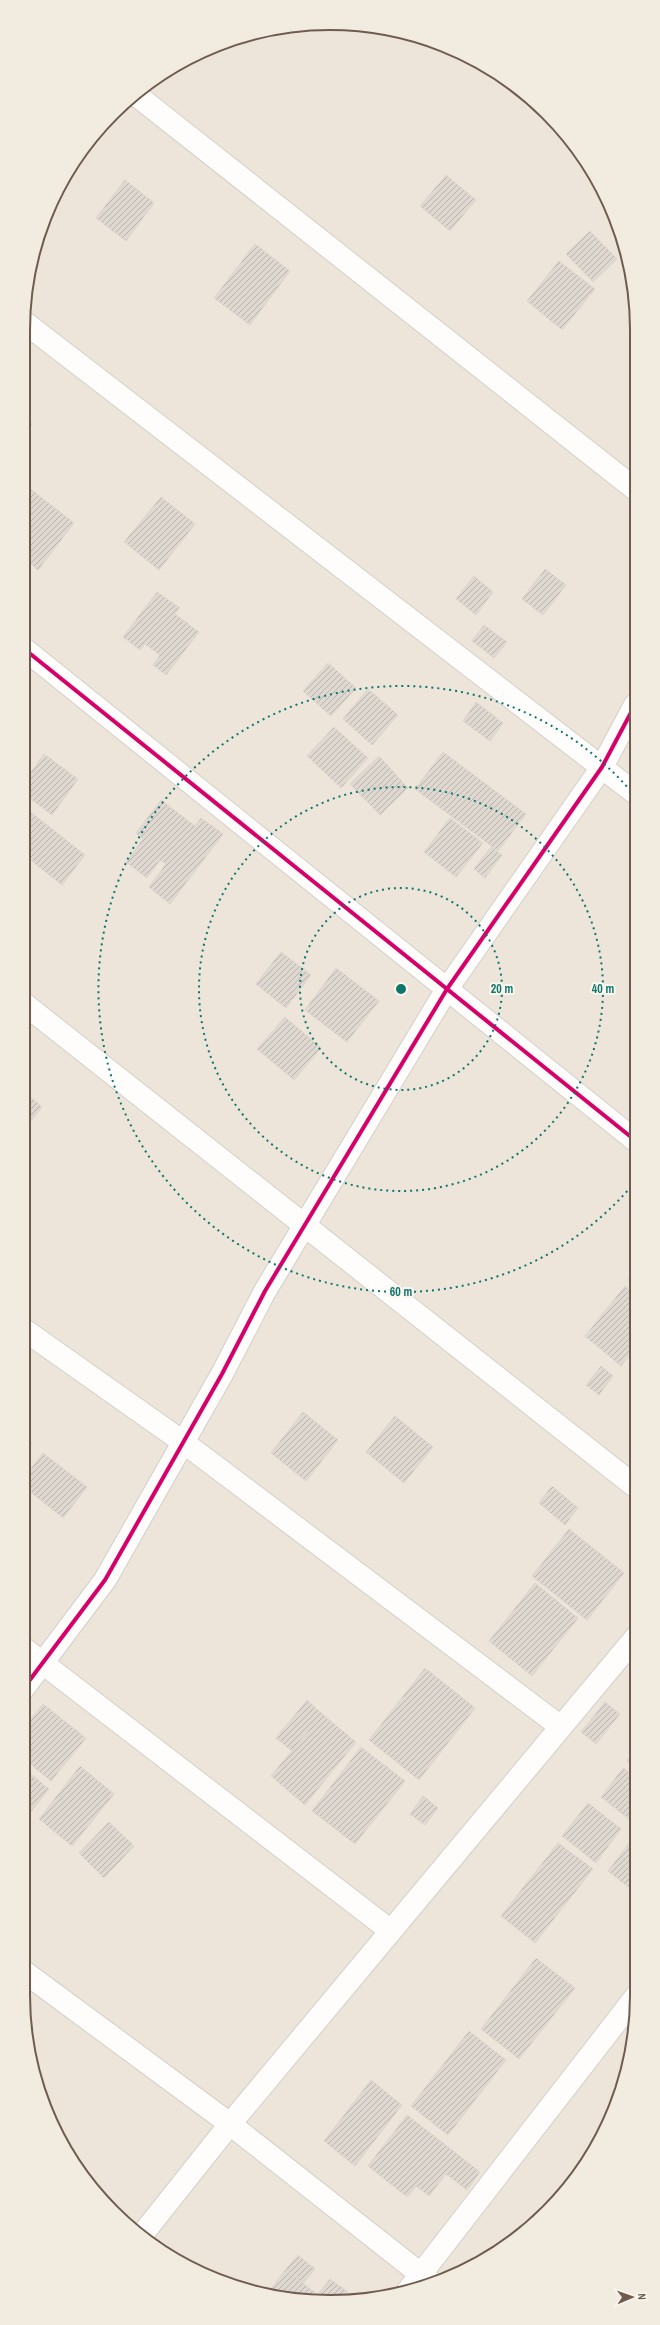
<svg xmlns="http://www.w3.org/2000/svg" width="660" height="2325" font-family="'Archivo Narrow',sans-serif">
  <style>
    .residential { fill: #ede5d9 }
    .building { fill: url(#building-hatch); stroke: #ddd6ce }
    .lines { fill: none; stroke-linecap: round; stroke-linejoin: round }
    .minor-casing { stroke: #d4cfc9; stroke-width: 24 }
    .minor { stroke: #fefdfc; stroke-width: 22 }
    .cycleway-casing { stroke: #fcf7ed; stroke-width: 6 }
    .cycleway { stroke: #d6006c; stroke-width: 4 }
    .ring { fill: none; stroke: #0f766e; stroke-width: 2; stroke-dasharray: 2 4 }
    .rim { fill: none; stroke: #6f5c4f; stroke-width: 2 }
    .centre { fill: #0f766e; stroke: #fcf7ed; stroke-width: 2 }
    .ring-label { font-size: 12px; text-anchor: middle; font-weight: bold; fill: #0f766e; stroke: #fcf7ed; stroke-width: 4; stroke-linejoin: round; paint-order: stroke }
  </style>
  <defs>
    <pattern id="building-hatch" width="6" height="6" patternUnits="userSpaceOnUse"><rect width="6" height="6" fill="#ded8d1"/><path d="M-1 1l2-2M0 6l6-6M5 7l2-2" fill="none" stroke="#b8b2ac"/></pattern>
  </defs>
  <rect width="100%" height="100%" fill="#f5f2eb"/>
  <!-- residential -->
  <path class="residential" d="M330 23 390 29 483 64 561 127 614 212 634 290 637 1995 631 2055 596 2149 561 2198 517 2239 466 2270 410 2291 310 2301 250 2291 194 2270 143 2239 99 2198 46 2112 29 2055 23 1995V330L29 270 46 213 75 160 113 113 159 75 212 46 270 29Z"/>
  <!-- building -->
  <path class="building" d="M446 175 476 200 450 231 420 206Z
    M125 180 154 203 126 241 96 218Z
    M590 231 617 259 593 282 566 254Z
    M255 244 290 271 250 325 214 298Z
    M559 261 595 289 562 330 527 301Z
    M23 417 32 424 23 437Z
    M23 483 74 523 38 570 23 558Z
    M161 497 195 524 159 570 124 542Z
    M545 569 566 585 543 615 522 599Z
    M474 576 493 592 476 615 456 599Z
    M157 592 180 608 175 614 199 632 166 675 153 665 160 655 145 644 140 650 123 637Z
    M484 625 507 642 494 658 472 641Z
    M328 663 356 688 331 716 303 691Z
    M368 689 398 715 372 745 343 719Z
    M476 702 503 723 490 741 463 721Z
    M334 727 368 758 341 788 307 756Z
    M443 752 526 814 498 851 415 789Z
    M44 754 78 779 52 815 23 793V783Z
    M379 756 408 788 380 815 350 784Z
    M161 800 195 826 201 818 223 834 170 904 149 887 166 864 160 860 147 878 126 862 143 839 136 833Z
    M23 806 85 855 62 885 23 854Z
    M450 818 483 843 456 877 424 852Z
    M491 847 502 855 485 878 474 869Z
    M281 952 311 975 286 1008 256 984Z
    M336 968 379 1001 347 1042 305 1010Z
    M285 1017 321 1048 294 1080 257 1049Z
    M23 1091 42 1107 23 1131Z
    M636 1270V1287L628 1280Z
    M625 1286 636 1295V1347L621 1366 585 1336Z
    M601 1366 613 1376 599 1395 586 1385Z
    M303 1412 338 1440 306 1481 271 1453Z
    M395 1416 433 1447 404 1483 366 1452Z
    M23 1436 32 1443 23 1454Z
    M43 1453 87 1487 63 1518 23 1486V1479Z
    M552 1486 578 1508 565 1525 539 1503Z
    M569 1529 624 1573 587 1620 532 1576Z
    M535 1583 578 1618 532 1676 489 1641Z
    M425 1668 475 1708 419 1780 369 1740Z
    M637 1668V1681L631 1676Z
    M307 1700 322 1714 292 1751 276 1738Z
    M605 1702 620 1714 596 1744 581 1732Z
    M43 1704 86 1738 51 1781 23 1758V1729Z
    M322 1714 356 1742 305 1805 271 1776Z
    M361 1747 405 1781 355 1844 312 1811Z
    M637 1749V1768L627 1761Z
    M80 1766 114 1794 72 1846 39 1819Z
    M23 1768 49 1789 23 1822Z
    M623 1768 637 1778V1812L630 1820 601 1797Z
    M423 1796 438 1808 425 1825 410 1814Z
    M588 1803 621 1829 596 1863 562 1836Z
    M109 1822 134 1846 104 1878 79 1853Z
    M637 1833V1894L608 1871Z
    M558 1843 593 1869 535 1943 501 1916Z
    M536 1958 575 1988 519 2059 481 2029Z
    M469 2031 506 2060 448 2135 411 2106Z
    M371 2080 402 2105 355 2166 324 2141Z
    M407 2115 480 2172 467 2190 446 2174 429 2196 416 2186 407 2197 368 2166Z
    M298 2255 315 2269 303 2283 286 2269Z
    M286 2269 303 2283 324 2300 310 2301 267 2294Z
    M330 2279 348 2292 343 2298 324 2300 317 2295Z"/>
  <g class="lines">
    <defs>
      <path id="minor" d="M135 94 635 489
        M24 322 635 793
        M23 648 636 1141
        M23 1003 636 1487
        M23 1329 183 1442 561 1727
        M23 1648 391 1931
        M23 1689 105 1580 222 1374 265 1291 447 989 602 767 635 705
        M23 1971 230 2124 432 2283
        M141 2236 230 2124 636 1637
        M407 2292 637 1995"/>
    </defs>
    <!-- minor casing -->
    <use href="#minor" class="minor-casing"/>
    <!-- minor -->
    <use href="#minor" class="minor"/>
    <defs>
      <path id="cycleway" d="M23 648 636 1141
        M23 1689 105 1580 222 1374 265 1291 447 989 602 767 635 705"/>
    </defs>
    <!-- cycleway casing -->
    <use href="#cycleway" class="cycleway-casing"/>
    <!-- cycleway -->
    <use href="#cycleway" class="cycleway"/>
  </g>
  <!-- distance rings -->
  <g class="ring">
    <circle cx="401" cy="989" r="101"/>
    <circle cx="401" cy="989" r="202"/>
    <path d="M635 1182A303 303 0 1 1 635 796"/>
  </g>
  <!-- crop -->
  <path d="M0 0H660V2325H0ZM330 30H330A300 300 0 0 1 630 330V1995A300 300 0 0 1 330 2295H330A300 300 0 0 1 30 1995V330A300 300 0 0 1 330 30Z" fill="#f1ebe0" fill-rule="evenodd"/>
  <path class="rim" d="M330 30H330A300 300 0 0 1 630 330V1995A300 300 0 0 1 330 2295H330A300 300 0 0 1 30 1995V330A300 300 0 0 1 330 30Z"/>
  <circle cx="401" cy="989" r="6" class="centre"/>
  <g class="ring-label">
    <text x="502" y="993">20 m</text>
    <text x="603" y="993">40 m</text>
    <text x="401" y="1296">60 m</text>
  </g>
  <!-- north arrow -->
  <g transform="translate(632 2297) rotate(88)" stroke="#fcf7ed" stroke-width="3" paint-order="stroke">
  <path d="M0-3L7 15L0 10L-7 15Z" fill="#6f5c4f"/>
  <text y="-6" font-size="11" font-weight="bold" text-anchor="middle" fill="#6f5c4f">N</text>
  </g>
</svg>
